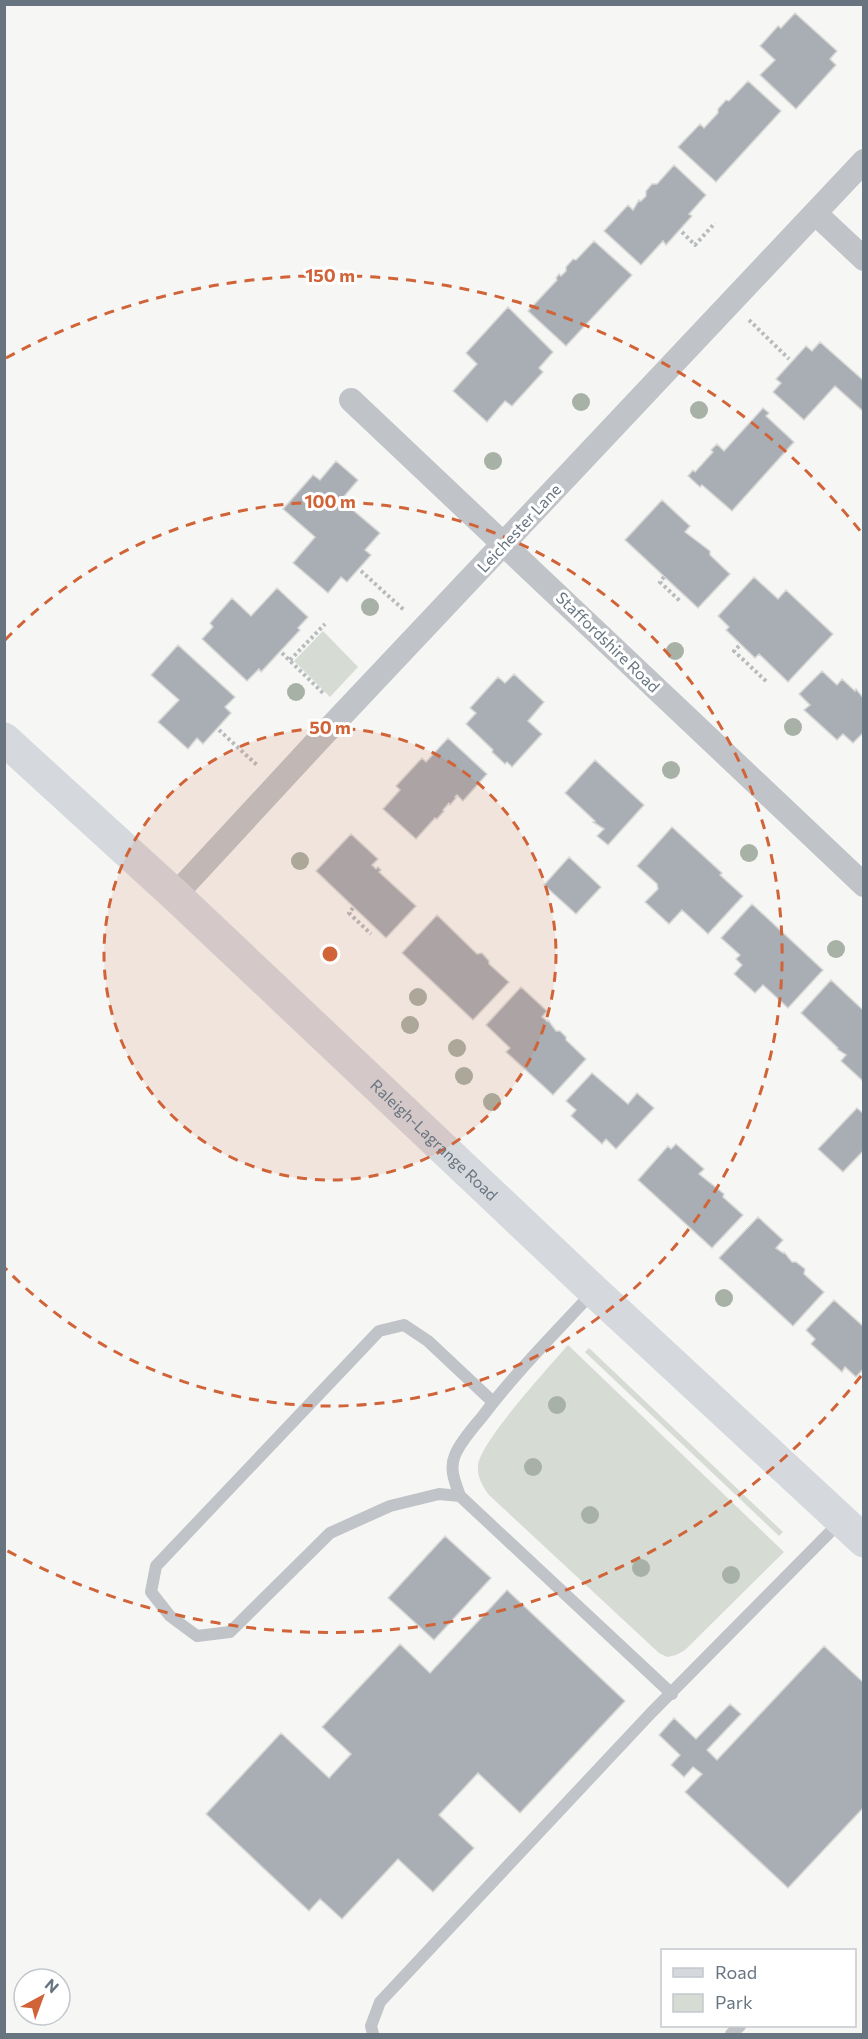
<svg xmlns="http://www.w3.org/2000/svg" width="868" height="2039" font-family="Commissioner,sans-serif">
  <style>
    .green { fill: #d6dbd3 }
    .building { fill: #a8aeb3; stroke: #d8d8d6; stroke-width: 1.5 }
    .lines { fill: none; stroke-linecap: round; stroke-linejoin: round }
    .path { stroke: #b8bbbd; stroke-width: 4; stroke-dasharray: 3 3; stroke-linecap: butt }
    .lane { stroke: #c0c3c7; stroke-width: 12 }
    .street { stroke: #c0c3c7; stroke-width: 24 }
    .secondary { stroke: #d5d8dc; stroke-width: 33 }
    .tree { fill: #a8b1a6 }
    .ring { fill: none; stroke: #d16338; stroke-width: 3; stroke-dasharray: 10 8 }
    .labels { text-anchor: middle; stroke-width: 6; stroke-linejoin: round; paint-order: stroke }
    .street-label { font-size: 16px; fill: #687581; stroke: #fff }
    .centre { fill: #d16338; stroke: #fff; stroke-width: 3 }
    .ring-label { font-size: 18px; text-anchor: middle; font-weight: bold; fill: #d16338; stroke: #fff; stroke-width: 6; stroke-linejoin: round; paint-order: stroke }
  </style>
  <rect width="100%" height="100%" fill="#f6f6f4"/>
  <!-- green -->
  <path class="green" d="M323 631 358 667 330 697 294 661Z
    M568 1345 784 1552 685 1650 676 1655 667 1657 659 1653 489 1495C482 1485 477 1477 478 1465 481 1441 549 1367 568 1345Z
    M589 1348 783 1532 779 1536 585 1352Z"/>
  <!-- building -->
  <path class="building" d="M795 13 837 51 830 59 836 65 796 109 760 75 775 60 760 46 778 26 781 28Z
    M748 81 781 111 716 182 678 147 700 124 704 128 718 113V109L726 100 729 101Z
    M674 165 706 195 689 214 692 216 666 245 663 241 641 265 604 231 628 205 633 210 639 200 641 201 646 196V191L652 184H657Z
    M594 241 632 275 566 346 528 311 557 280 556 278 559 274 561 276 566 271V267L573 259 576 260Z
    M508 307 553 352 539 368 543 372 512 406 505 401 487 422 453 391 477 364 466 353Z
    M820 342 864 381V412L835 386 804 420 773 392 781 383 776 379 806 346 812 351Z
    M763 408 769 413 766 416 794 442 732 511 702 485 700 487 688 476 693 470 695 472 713 452 711 450 717 444 724 451Z
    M336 461 358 480 341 500 380 533 365 550 371 555 347 582 341 577 328 593 293 563 315 537 283 509 313 475 320 480Z
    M662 500 690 526 685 532 710 551V555L730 574 698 608 625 540Z
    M754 577 778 599 786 590 833 634 788 682 759 654 755 658 726 630 729 627 718 616Z
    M277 588 308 617 298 628 300 630 261 672 259 669 247 681 202 639 213 627 210 623 232 598 251 616Z
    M178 645 235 697 225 707 231 713 203 744 197 738 188 749 158 722 179 700 151 675Z
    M822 671 837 685 842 679 855 691 856 689 864 699V732L853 743 843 734 837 740 804 710 810 705 799 694Z
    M514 674 544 702 528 721 542 734 512 767 507 762 505 764 492 752 493 750 466 724 476 713 470 708 498 677 505 683Z
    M448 738 487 774 463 801 457 795 455 797 456 798 450 805 449 803 443 810 444 811 437 819 435 818 416 839 383 809 400 790 396 786 422 758 426 762Z
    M595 760 644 805 608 845 597 836 604 829 593 822 595 821 565 793Z
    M672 827 722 873 720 875 743 896 708 934 682 910 669 924 645 902 658 889 657 884 637 866Z
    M351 834 378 859 372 865 376 869 378 867 381 870 379 872 416 906 386 938 316 871Z
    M569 857 601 887 576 914 544 885Z
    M752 904 823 970 788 1008 763 985 755 993 734 974 742 965 736 959 740 955 721 938Z
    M437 915 477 954 482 953 489 961V964L509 982 473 1020 402 953Z
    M831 980 864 1011V1082L841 1061 846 1055 837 1049 838 1048 801 1013Z
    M521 987 547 1011 542 1017 547 1021 548 1020 556 1031H560L566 1037V1040L586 1059 553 1095 506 1052 510 1048 486 1025Z
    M592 1073 628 1104 637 1093 654 1108 616 1149 606 1139 602 1144 571 1116 576 1110 566 1101Z
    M857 1108 864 1114V1150L843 1172 818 1149Z
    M676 1144 704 1169 699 1174 724 1194 723 1197 743 1215 712 1248 638 1180 668 1146 671 1149Z
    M758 1217 783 1240 776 1248 783 1253 784 1252 792 1262H796L805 1269 804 1274 824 1292 793 1326 719 1258Z
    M834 1300 864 1327V1368L856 1377 845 1367 842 1372 811 1344 815 1339 806 1330Z
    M445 1536 491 1578 434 1640 388 1598Z
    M507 1590 625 1701 520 1813 478 1773 439 1815 474 1848 433 1892 398 1859 342 1919 320 1899 309 1911 206 1814 281 1733 329 1778 351 1754 322 1727 400 1644 430 1673Z
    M824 1646 864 1683V1807L788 1888 685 1792 702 1774 693 1767 684 1777 671 1765 680 1755 659 1735 674 1718 696 1739 730 1704 741 1714 707 1750 717 1760Z"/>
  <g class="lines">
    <!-- path -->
    <path class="path" d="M682 232 695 245 715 223
      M749 320 789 359
      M361 571 405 611
      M664 577 660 582 681 602
      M739 646 734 651 768 683
      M282 653 324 694
      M290 660 325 624
      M219 730 258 766
      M353 908 349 913 371 934"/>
    <!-- lane -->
    <path class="lane" d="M593 1292C555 1333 515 1373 482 1417 472 1429 461 1441 455 1455 449 1469 455 1482 460 1496L672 1694
      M460 1496 439 1494 390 1506 330 1533 230 1632 197 1636 170 1616 151 1592 156 1566 379 1331 404 1325 428 1341 493 1402
      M373 2034 371 2026 380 2002 651 1713 841 1521
      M731 2034 740 2026"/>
    <!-- street -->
    <path class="street" d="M815 213 864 259
      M351 400 864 885
      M175 895 324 734 864 161"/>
    <!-- secondary -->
    <path class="secondary" id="s1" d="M4 739 175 895 594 1291 864 1541"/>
  </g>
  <!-- trees -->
  <g class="tree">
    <circle cx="581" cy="402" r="9"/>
    <circle cx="699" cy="410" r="9"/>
    <circle cx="493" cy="461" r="9"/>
    <circle cx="370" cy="607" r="9"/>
    <circle cx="675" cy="651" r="9"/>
    <circle cx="296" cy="692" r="9"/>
    <circle cx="793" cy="727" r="9"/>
    <circle cx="671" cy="770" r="9"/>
    <circle cx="749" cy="853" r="9"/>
    <circle cx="300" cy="861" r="9"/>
    <circle cx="836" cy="949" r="9"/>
    <circle cx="418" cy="997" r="9"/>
    <circle cx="410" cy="1025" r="9"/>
    <circle cx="457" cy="1048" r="9"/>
    <circle cx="464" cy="1076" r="9"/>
    <circle cx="492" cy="1102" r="9"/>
    <circle cx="724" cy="1298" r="9"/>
    <circle cx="557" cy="1405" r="9"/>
    <circle cx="533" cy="1467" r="9"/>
    <circle cx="590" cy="1515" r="9"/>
    <circle cx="641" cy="1568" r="9"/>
    <circle cx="731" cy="1575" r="9"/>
  </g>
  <!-- distance rings -->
  <circle cx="330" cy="954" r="226" fill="#d16338" fill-opacity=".12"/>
  <g class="ring">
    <circle cx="330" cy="954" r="226"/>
    <path d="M5 640A452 452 0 1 1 5 1268"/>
    <path d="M861 1376A678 678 0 0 1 6 1550M6 358A678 678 0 0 1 861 532"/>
  </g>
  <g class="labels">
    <!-- street labels -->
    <g class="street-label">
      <text transform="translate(519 528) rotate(-47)" y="6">Leichester Lane</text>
      <text transform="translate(608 642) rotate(44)" y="6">Staffordshire Road</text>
      <text dy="6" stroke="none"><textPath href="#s1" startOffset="588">Raleigh-Lagrange Road</textPath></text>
    </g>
  </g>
  <circle cx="330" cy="954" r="9" class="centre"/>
  <g class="ring-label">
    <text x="330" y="282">150 m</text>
    <text x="330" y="508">100 m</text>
    <text x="330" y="734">50 m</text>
  </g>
  <!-- border -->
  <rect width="868" height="2039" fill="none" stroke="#687581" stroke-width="12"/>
  <!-- legend -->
  <rect x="661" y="1949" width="195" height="78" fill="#ffffff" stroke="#c3c8cd" stroke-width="1.5"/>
  <rect x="673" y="1968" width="30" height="9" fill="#d5d8dc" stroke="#c3c8cd" stroke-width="1.5"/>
  <text x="715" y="1979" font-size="18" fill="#687581">Road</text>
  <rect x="673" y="1994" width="30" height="18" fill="#d6dbd3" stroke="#c3c8cd" stroke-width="1.5"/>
  <text x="715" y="2009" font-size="18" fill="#687581">Park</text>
  <!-- north arrow -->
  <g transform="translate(42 1997) rotate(41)"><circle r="28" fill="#ffffff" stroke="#c3c8cd" stroke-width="1.5"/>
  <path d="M0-4.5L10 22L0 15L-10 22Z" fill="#d16338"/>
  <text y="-9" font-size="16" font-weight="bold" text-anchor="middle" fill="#687581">N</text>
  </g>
</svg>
